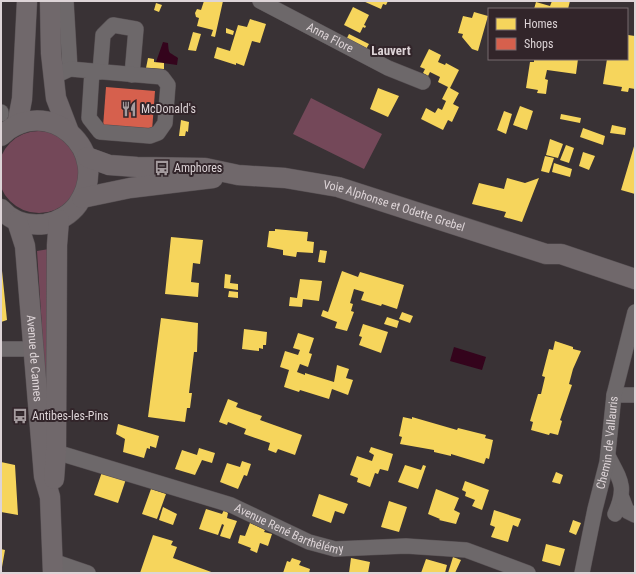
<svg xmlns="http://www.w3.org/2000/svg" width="636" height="574" font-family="'Roboto Condensed',sans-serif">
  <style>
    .green { fill: #744859 }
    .water { fill: #34041c }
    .homes { fill: #f6d55c }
    .shops { fill: #d6604d }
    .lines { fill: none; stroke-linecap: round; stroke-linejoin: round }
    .minor-casing { stroke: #564f52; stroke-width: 16 }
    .major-casing { stroke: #564f52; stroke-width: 21 }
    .minor { stroke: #6d686a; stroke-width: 15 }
    .major { stroke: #70686b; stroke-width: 20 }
    .labels { text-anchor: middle; stroke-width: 4; stroke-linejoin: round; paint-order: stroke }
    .street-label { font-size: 12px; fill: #ddd4d7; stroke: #32252a }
    .poi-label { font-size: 12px; fill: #ddd4d7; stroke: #32252a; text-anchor: start }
    .neighbourhood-label { font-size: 13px; font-weight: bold; fill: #ddd4d7; stroke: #32252a }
  </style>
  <rect width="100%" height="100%" fill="#393235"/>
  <!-- green -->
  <path class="green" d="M311 98 382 134 364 169 293 134Z
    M-2 172a41 41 0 1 1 82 0a41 41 0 1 1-82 0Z
    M49 249 51 391 46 390 37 251Z"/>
  <!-- water -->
  <path class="water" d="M163 42 168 43C169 56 169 51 178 58L177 65 156 62Z
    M454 347 486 357 482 370 450 361Z"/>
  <!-- homes -->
  <path class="homes" d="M204 1H223L215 37 211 36 213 30 197 26 199 18 196 17 195 13 197 9 201 10Z
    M363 1H388L386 5 383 4 381 9Z
    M552 1H570L568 9H534L536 2 550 6Z
    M156 3 162 5 159 12 154 10Z
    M353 7 369 15 364 25 366 26 365 28 363 27 360 33 344 25Z
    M474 12 488 16 478 51 472 49 462 37 463 34 458 33 463 16 472 18Z
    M250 19 266 24 260 43 252 41 244 66 236 63V65L214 58 217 47 230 51 238 25 247 27Z
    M226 28 234 31 233 35 226 33Z
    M193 32 201 34 196 51 188 50Z
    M349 34 369 44 365 51 345 42Z
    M628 35 635 36V89L629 88 628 92 621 91 622 87 603 84 607 59H627Z
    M429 49 441 55 438 62 445 65 446 63 459 70 450 88 459 93 453 104 459 107 452 122 448 120 443 130 421 119 426 108 435 113 438 108 442 110 446 101 442 99 448 87 438 82 440 77 430 72 428 76 423 73 425 69 420 67Z
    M148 58 154 59V62L164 63V69L146 68Z
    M534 59H578L576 74 547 70 545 79 548 80 546 94 537 93 538 90 526 88 530 62H534Z
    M378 88 399 96 388 117 370 109Z
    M520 106 533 111 527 130 513 125Z
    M504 111 512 114 506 134 497 130Z
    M561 114 581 118 580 123 560 119Z
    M181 120 189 122 188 132 186 131 185 136H179Z
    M612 125 626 128 625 135 610 133Z
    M583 128 605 136 603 145 580 137Z
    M550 139 563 144 558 158 546 155Z
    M635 143V194L621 190Z
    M566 145 574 148 569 163 560 160Z
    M583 152 595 156 589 170 579 166Z
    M545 156 554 158 549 173 541 171Z
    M554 163 572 169 570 177 552 172Z
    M507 178 525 183 539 178 522 222 504 217 506 212 472 204 479 183 504 189Z
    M275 229 308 232 307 241 314 242 313 253 297 252 296 257 283 255V250L267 247 269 231H275Z
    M171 237 203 240 200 264 193 263 191 282 199 283 198 297 165 294Z
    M320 250 327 251 325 263 318 262Z
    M1 261 7 320 1 322Z
    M342 271 358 277 360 272 404 285 397 309 382 304 381 306 361 300 364 292 354 289 350 303 353 304 351 311 354 312 347 331 335 328 337 322 321 316 323 310 328 312Z
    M225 274 231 275 230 283 238 284V290L224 288Z
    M300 279 322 281 319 301 303 299 302 307 289 306 290 297 297 298Z
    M229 291 238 292V298L228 297Z
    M402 312 413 316 410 323 399 319Z
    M387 317 399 321 397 328 384 324Z
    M161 318 198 323 197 352H194L189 393H192L190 408H187L185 422 148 417Z
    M363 324 388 332 381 353 359 345 362 337 359 336Z
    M244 329 267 332 266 345H263V349L259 348V351L242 349Z
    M298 333 314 338 309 353 312 354 308 367 300 364 297 372 305 375V373L334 382 337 365 349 369 346 378 353 380 348 395 332 389 329 399 300 390 299 392 284 387 289 370 280 367 285 351 298 355 300 350 293 348Z
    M555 341 573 347V349L581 351 573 369 569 384 572 385 560 420 562 421 558 435 550 433 549 435 531 430 533 422 530 421 538 394H541L545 377 542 376 549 349 553 350Z
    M228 399 238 403 236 407 262 416 260 420 302 435 295 455 278 449 276 453 268 450 270 443 244 434 246 429 228 422 227 425 219 422Z
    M403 417 412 419V417L457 430 458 428 486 435 485 438 493 440 489 459 486 458 484 464 451 454V456L434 452V450L400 444 402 437 399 436Z
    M118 424 159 436 156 448 150 446V449L147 448 144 458 123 452 125 439 116 434Z
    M371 447 393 454 388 471 380 469 378 474 375 473 370 487 357 482 358 478 350 475 357 456 372 461 374 455 369 452Z
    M199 448 215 453 212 463 202 460 195 475 175 469 182 450 197 455Z
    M242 461 251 464 247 476 244 475 238 489 220 482 227 463 240 467Z
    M1 462 15 465 18 515 1 512Z
    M405 465 421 470 423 465 426 466 418 489 398 482Z
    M102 472 126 479 118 503 94 495Z
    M556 472 563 475 560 484 552 482Z
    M465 481 489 490 482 510 472 506 475 500 465 496 466 492 462 490Z
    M151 489 166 494 157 519 142 514Z
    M436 489 459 498 454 510 460 513 456 524 439 520 440 519 428 514Z
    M319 494 348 504 344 514 335 511 331 523 312 516Z
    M389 501 407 507 399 532 381 527Z
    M163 507 177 514 173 525 159 520Z
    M206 509 222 514 224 510 228 513 227 518 237 521 230 539 220 536 224 525 222 524 218 535 199 529Z
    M494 510 521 519 518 527 513 525 508 542 491 537 495 527 490 525Z
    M573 520 581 523 576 535 569 532Z
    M250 523 265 530 264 532 272 534 268 546 260 543 257 553 250 550 251 548 238 543 240 535 245 536Z
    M153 535 173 541 171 545 177 547 173 558 214 573H140Z
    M546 544 565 549 560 566 542 561Z
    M1 549 5 550 2 567H1Z
    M453 557 461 560 455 573H448Z
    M292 558 301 561 299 565 310 569 309 573H283L287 561 290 562Z
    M351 558 370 562 368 573H349Z
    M426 559 447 565 445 573H421Z"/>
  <!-- shops -->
  <path class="shops" d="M106 87 155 91 152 131 103 127Z"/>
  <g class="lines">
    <defs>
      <g id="minor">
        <path d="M66 1 70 69"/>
        <path id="s1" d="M260 1 388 68 423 82"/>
        <path d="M100 72 103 35 113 25 136 29 132 75"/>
        <path d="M53 77 70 69 162 77 168 85 165 123 158 133 150 136 100 132 89 118 92 71"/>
        <path d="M1 112V114"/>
        <path d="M1 349H34"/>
        <path d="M614 395H635"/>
        <path id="s2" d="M56 452 231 505 309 542 335 549 406 546 466 550 528 573"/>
        <path d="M608 456C621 481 627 487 615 514"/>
        <path d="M622 498 627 511 635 515"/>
        <path d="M53 561 88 573"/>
        <path id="s3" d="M582 573 595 509 607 462 614 395 635 312"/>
      </g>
      <g id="major">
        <path d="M50 1 51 53 56 98 69 132"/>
        <path d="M17 125 22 99 27 1"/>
        <path d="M1 136C47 92 114 151 78 204 71 214 58 222 45 224 29 226 12 222 1 209"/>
        <path id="s4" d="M87 157 109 165 137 167 205 168 238 175 285 178 338 187 546 254H561L635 279"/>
        <path d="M82 198 130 188 213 178"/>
        <path id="s5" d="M17 221 25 246 44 476 50 497 53 573"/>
        <path d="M54 479 56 452 57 245 59 220"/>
      </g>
    </defs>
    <!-- minor casing -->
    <use href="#minor" class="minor-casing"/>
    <!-- major casing -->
    <use href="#major" class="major-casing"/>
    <!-- minor -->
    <use href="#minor" class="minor"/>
    <!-- major -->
    <use href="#major" class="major"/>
  </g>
  <!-- icons -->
  <defs>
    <symbol id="restaurant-bare" viewBox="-9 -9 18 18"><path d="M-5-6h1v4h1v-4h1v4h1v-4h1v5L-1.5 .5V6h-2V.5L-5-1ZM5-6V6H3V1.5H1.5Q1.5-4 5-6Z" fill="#a49b9e" stroke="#32252a" stroke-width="2.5" paint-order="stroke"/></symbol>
    <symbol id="bus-bare" viewBox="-9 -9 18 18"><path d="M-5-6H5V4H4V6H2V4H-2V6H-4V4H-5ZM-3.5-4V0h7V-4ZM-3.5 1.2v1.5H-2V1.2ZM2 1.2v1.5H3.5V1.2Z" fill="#a49b9e" stroke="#32252a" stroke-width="2.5" paint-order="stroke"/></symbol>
  </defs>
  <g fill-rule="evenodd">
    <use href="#restaurant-bare" x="118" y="98" width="22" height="22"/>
    <use href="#bus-bare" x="151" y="157" width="22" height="22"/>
    <use href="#bus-bare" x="9" y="405" width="22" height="22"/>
  </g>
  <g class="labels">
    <!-- street labels -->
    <g class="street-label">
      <text dy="4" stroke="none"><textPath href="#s1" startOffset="79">Anna Flore</textPath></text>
      <text dy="4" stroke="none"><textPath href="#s4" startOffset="313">Voie Alphonse et Odette Grebel</textPath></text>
      <text dy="4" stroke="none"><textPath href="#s5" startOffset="139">Avenue de Cannes</textPath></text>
      <text dy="4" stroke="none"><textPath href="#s3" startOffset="133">Chemin de Vallauris</textPath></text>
      <text dy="4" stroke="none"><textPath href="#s2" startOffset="246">Avenue René Barthélémy</textPath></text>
    </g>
    <!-- poi labels -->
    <g class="poi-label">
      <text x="141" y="113">McDonald's</text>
      <text x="174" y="172">Amphores</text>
      <text x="32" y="420">Antibes-les-Pins</text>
    </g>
    <!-- neighbourhood labels -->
    <g class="neighbourhood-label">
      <text x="391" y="55">Lauvert</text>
    </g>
  </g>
  <!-- border -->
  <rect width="636" height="574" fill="none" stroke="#ddd4d7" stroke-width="4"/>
  <!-- legend -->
  <rect x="488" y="8" width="140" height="52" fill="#32252a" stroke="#766b6f"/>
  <rect x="496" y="18" width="20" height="12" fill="#f6d55c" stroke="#766b6f"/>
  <text x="524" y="28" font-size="12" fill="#ddd4d7">Homes</text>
  <rect x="496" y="38" width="20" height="12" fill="#d6604d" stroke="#766b6f"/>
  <text x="524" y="48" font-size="12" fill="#ddd4d7">Shops</text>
</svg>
